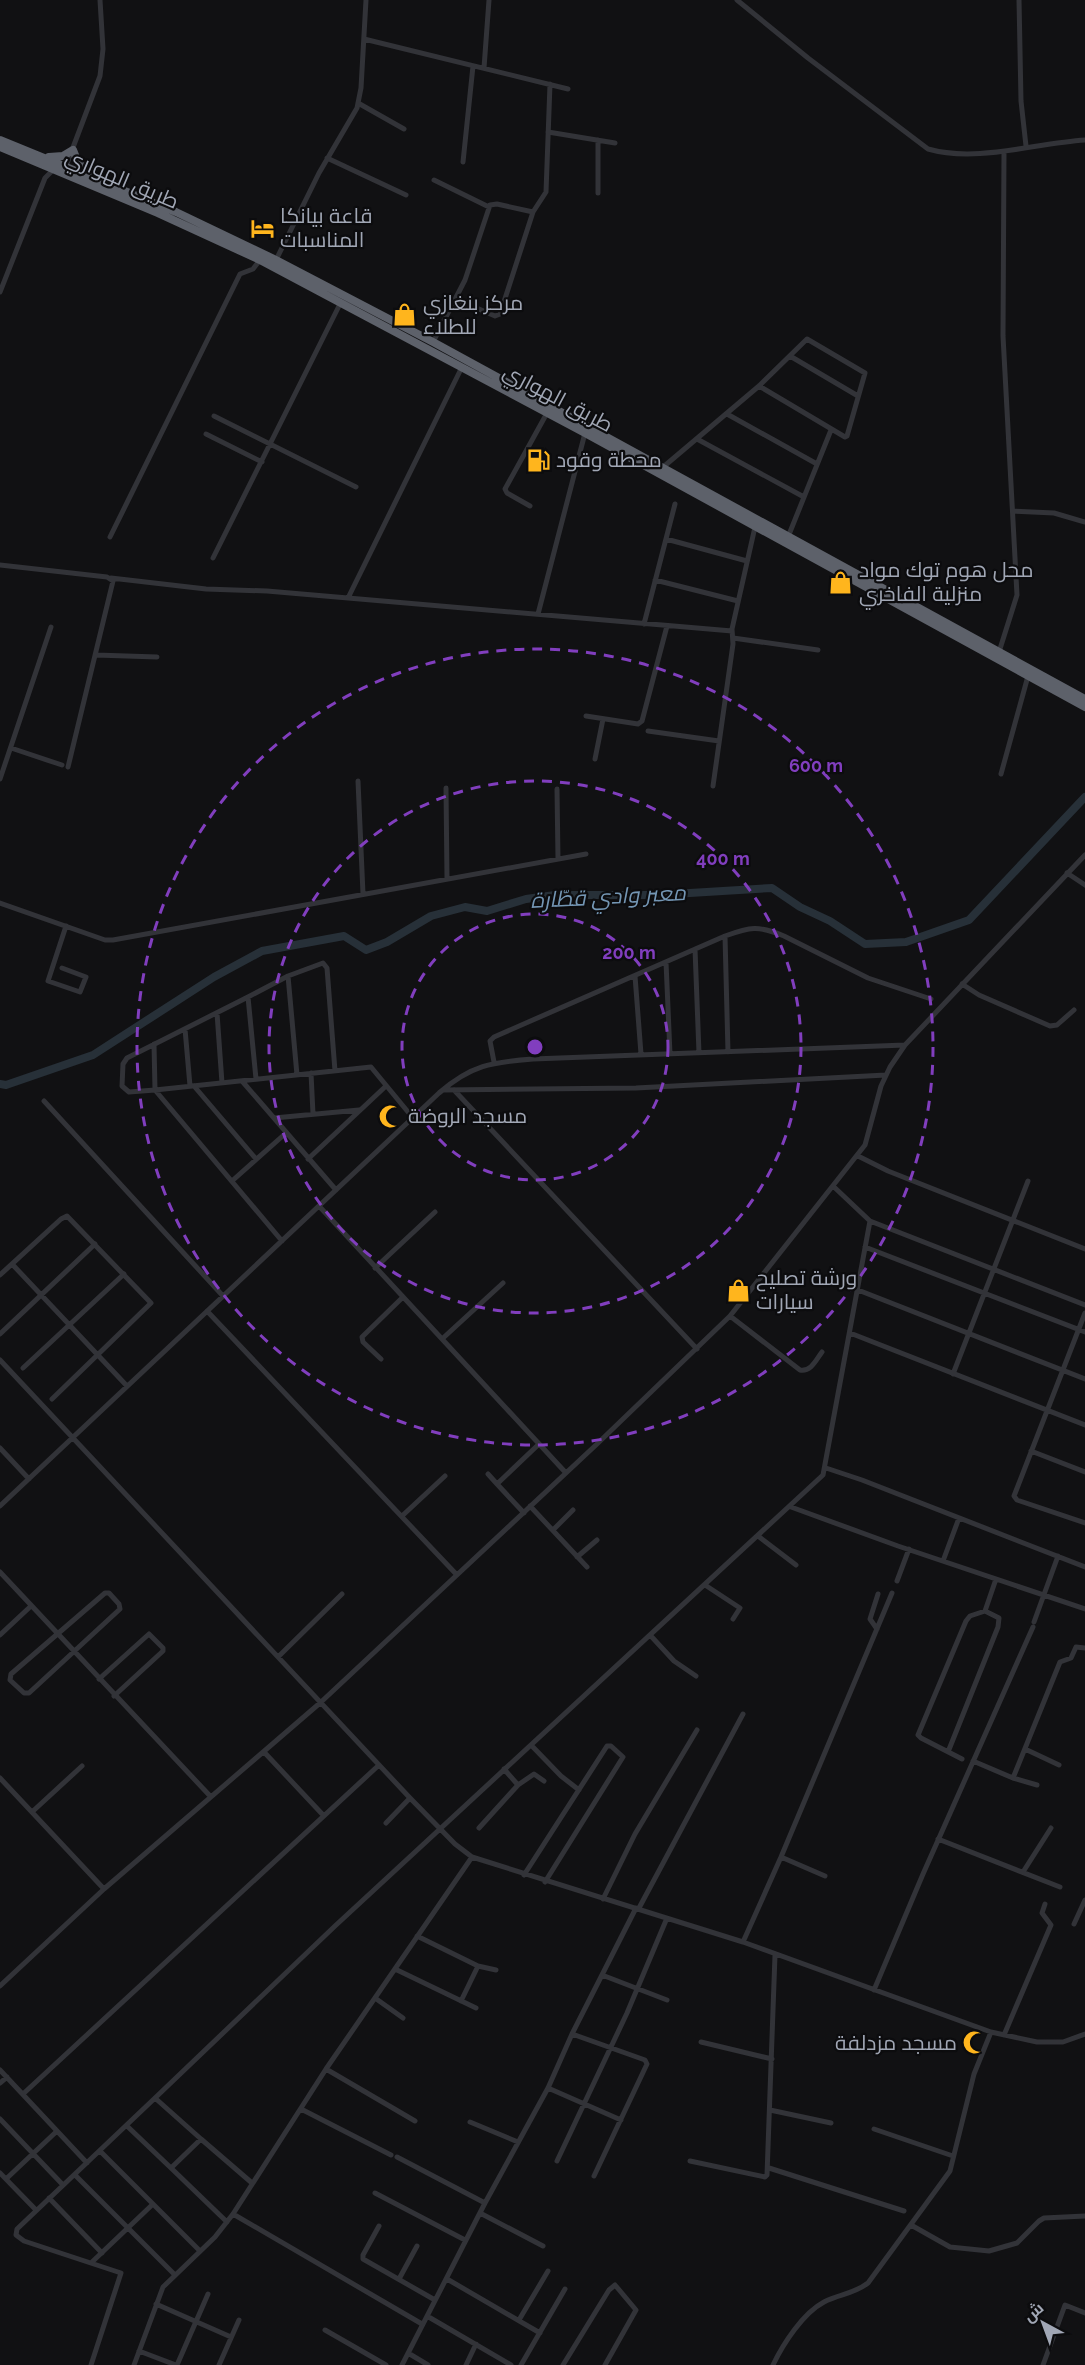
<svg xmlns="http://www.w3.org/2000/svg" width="1085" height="2365" font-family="Raleway,Cairo,sans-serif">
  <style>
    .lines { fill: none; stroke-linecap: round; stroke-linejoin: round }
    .river { stroke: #273038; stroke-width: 8 }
    .minor { stroke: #323338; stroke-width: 5 }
    .highway { stroke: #5d616a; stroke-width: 8 }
    .ring { fill: none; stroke: #813ebe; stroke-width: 3; stroke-dasharray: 10 8 }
    .labels { text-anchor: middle; stroke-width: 4.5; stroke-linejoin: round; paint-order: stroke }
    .street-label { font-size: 21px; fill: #a1a7b5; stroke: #0c0c0e }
    .poi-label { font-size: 21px; fill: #a1a7b5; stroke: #0c0c0e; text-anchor: start }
    .water-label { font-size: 22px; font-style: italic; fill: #7496b4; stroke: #0c0c0e }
    .centre { fill: #813ebe; stroke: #0c0c0e; stroke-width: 3 }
    .ring-label { font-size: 18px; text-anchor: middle; font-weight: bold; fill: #813ebe; stroke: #0c0c0e; stroke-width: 4.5; stroke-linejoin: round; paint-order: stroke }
  </style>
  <rect width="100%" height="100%" fill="#111113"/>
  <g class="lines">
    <!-- river -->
    <path class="river" d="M0 1084 6 1085 93 1055 214 977 262 951 344 936 366 950 387 942 431 916 465 907 487 911 526 899 555 895H657L772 888 800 907 830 921 865 944 906 942 969 920 1085 797"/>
    <!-- minor -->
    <path class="minor" d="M737 0 808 58 928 149C977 163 1035 143 1085 140
      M1019 0 1021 101 1026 146
      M364 39 568 89
      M484 68 489 0
      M358 103 404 129
      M548 132 615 143
      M327 158 406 195
      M463 162 473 66
      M66 166 100 76 103 49 100 0
      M434 180 489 207
      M598 193V140
      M276 260 319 173 357 108 361 88 366 0
      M0 292 45 178 54 169
      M456 299 495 316 500 314 533 212
      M433 342 465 280 490 205 497 204 533 212 546 192 550 84
      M790 356 858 396
      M727 414 817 464
      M214 416 356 487
      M206 434 262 462
      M697 439 804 497
      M662 468 759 386 807 339 865 373 847 436 845 437 759 386
      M530 506 507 493 505 489 547 413
      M1013 511 1054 513 1085 522
      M110 537 240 274 253 269 260 260
      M788 537 831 430
      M666 539 747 561
      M213 558 341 302
      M0 565 107 577 113 581 68 767
      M111 578 206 589 267 591 732 631
      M655 580 738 601
      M348 598 462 367
      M538 614 585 433
      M644 624 675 504
      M733 638 818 650
      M999 652 1017 595 1003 336 1004 152
      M96 655 157 657
      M586 716 638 724 642 721 667 626
      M648 731 719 741
      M11 748 62 765
      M595 759 603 719
      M1001 774 1028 676
      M0 779 51 627
      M358 781 363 894
      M713 786 733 644 732 629 755 527
      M446 788 447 879
      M557 789 558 859
      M1067 873 1085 885
      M0 903 105 940H113L586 854
      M725 936 728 1052
      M695 949 699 1053
      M666 962 670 1054
      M62 968 86 977 80 992 48 981 66 926
      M288 976 297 1075
      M635 976 641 1054
      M962 984 979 995 1050 1026 1057 1025 1074 1010
      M248 997 256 1079
      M217 1013 222 1083
      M185 1029 190 1086
      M154 1044 155 1090 282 1241
      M494 1062 490 1041 494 1037 725 936C750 927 758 925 784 936L868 978 931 999
      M335 1071 327 968 323 963 288 976 248 997 127 1058 123 1064 122 1086 129 1092 155 1090 371 1067 413 1118
      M311 1073 313 1114
      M242 1081 336 1190
      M194 1086 256 1159
      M443 1090 636 1088 886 1075
      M454 1090 697 1349
      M44 1101 223 1296
      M274 1118 359 1110
      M858 1156 888 1171 1085 1249
      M308 1159 386 1086
      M232 1181 286 1133
      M319 1206 566 1473
      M870 1221 1085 1305
      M865 1247 1085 1332
      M12 1264 127 1386
      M375 1268 435 1212
      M0 1275 61 1219 67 1216 151 1303 52 1399
      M858 1290 1085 1379
      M207 1311 457 1575
      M1085 1313 1014 1496 1017 1500 1085 1523
      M730 1316 800 1370C811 1372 816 1360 822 1352
      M850 1333 1085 1425
      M0 1334 95 1244
      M442 1339 503 1283
      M381 1359 363 1342 362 1337 403 1297
      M0 1360 410 1798 455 1844 472 1857 743 1942 991 2032 1037 2042H1063L1085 2034
      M23 1368 124 1274
      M953 1374 1028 1181
      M0 1448 29 1479
      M1031 1451 1085 1472
      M826 1468 862 1480 1085 1567
      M488 1474 497 1484
      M0 1506 439 1093C471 1065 492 1062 533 1059L905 1045 1085 855
      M530 1506 587 1567
      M791 1507 898 1546 1085 1609
      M524 1513 497 1484 539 1444
      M402 1516 445 1476
      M553 1530 573 1510
      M758 1536 796 1565
      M577 1557 597 1540
      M943 1561 959 1518
      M0 1572 211 1797
      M897 1581 909 1549
      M705 1585 740 1608 733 1619
      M105 1593H109L119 1604 120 1609 29 1693H24L10 1680 11 1674Z
      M1034 1622 1058 1556
      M877 1629 870 1619 878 1594
      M0 1635 31 1606
      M650 1635 674 1661 696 1676
      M278 1657 342 1594
      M99 1679 149 1634 163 1648V1651L114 1696
      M531 1745 561 1776 579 1790
      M1025 1749 1059 1765
      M264 1752 324 1816
      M948 1752 998 1627 999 1618 985 1611
      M962 1759 921 1738 918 1735 966 1621 970 1616 985 1611 996 1579
      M973 1761 1013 1778 1037 1785
      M0 1778 104 1889
      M1013 1778 1060 1662 1071 1658 1076 1647 1085 1648
      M518 1785 534 1774 544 1781
      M32 1812 82 1766
      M386 1823 410 1798
      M479 1828 518 1785 504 1769
      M938 1839 1060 1887
      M781 1857 825 1876
      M1023 1872 1051 1828
      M524 1875 607 1746H611L623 1757 545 1882
      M603 1899 635 1834 697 1730
      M639 1908 743 1714
      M1074 1924 1085 1900
      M417 1936 478 1966 461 2001
      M743 1942 781 1857 892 1593
      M478 1966 496 1970
      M395 1969 476 2008
      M602 1975 667 2000
      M0 1986 104 1889 320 1703 597 1444 730 1316 865 1145 881 1086 890 1067 905 1045
      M874 1990 923 1874 1033 1627
      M375 1998 403 2018
      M572 2034 645 2060 647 2064 594 2176
      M1004 2035 1051 1925 1042 1913 1045 1904
      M701 2042 772 2059
      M326 2069 415 2121
      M0 2070 87 2163
      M0 2083 7 2077
      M548 2088 621 2120
      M23 2094 379 1765
      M301 2109 391 2155
      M770 2110 831 2123
      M0 2119 63 2185
      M470 2122 518 2142
      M127 2126 171 2168 201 2139 155 2098 335 1926 823 1475 870 1221 833 1186
      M874 2129 953 2156
      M201 2139 252 2183
      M100 2151 200 2251
      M397 2157 485 2203
      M557 2161 627 2013 667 1918
      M690 2161 765 2177 767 2175 775 1955
      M171 2168 227 2222
      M769 2168 904 2211
      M0 2173 35 2209
      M75 2175 175 2275
      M6 2179 57 2131
      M375 2193 465 2240
      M49 2198 102 2253
      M480 2213 543 2246
      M233 2214 422 2324
      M911 2225 950 2247 989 2251 1017 2243 1039 2221 1044 2218 1085 2216
      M379 2226 363 2255V2259L435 2300
      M92 2262 153 2204
      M399 2279 417 2246
      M447 2279 540 2333
      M156 2304 231 2337
      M427 2316 511 2365
      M519 2320 548 2271
      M325 2330 386 2365
      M139 2351 176 2365
      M408 2353 428 2365
      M91 2365 121 2273 24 2241 16 2235 17 2229 155 2098
      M134 2365 163 2287 215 2237 233 2214 326 2069 472 1857
      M177 2365 208 2294
      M219 2365 239 2320
      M402 2365 485 2203 548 2088 572 2034 636 1908
      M466 2365 476 2344
      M521 2365 565 2289
      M563 2365 609 2290 615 2285 636 2310 605 2365
      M773 2365C783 2344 803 2313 824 2302 839 2294 854 2294 868 2283L950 2171 974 2074 991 2032
      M1043 2365 1065 2305 1085 2313"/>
    <!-- highway -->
    <path class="highway" d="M0 140 176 212 276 260 433 342 1085 699
      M0 147 158 213 260 260 585 433 1085 707
      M49 157 63 156 73 150 77 160 91 174"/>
  </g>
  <!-- distance rings -->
  <g class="ring">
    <circle cx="535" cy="1047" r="133"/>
    <circle cx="535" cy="1047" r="266"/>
    <circle cx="535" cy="1047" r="398"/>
  </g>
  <!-- icons -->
  <defs>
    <symbol id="hotel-bare" viewBox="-9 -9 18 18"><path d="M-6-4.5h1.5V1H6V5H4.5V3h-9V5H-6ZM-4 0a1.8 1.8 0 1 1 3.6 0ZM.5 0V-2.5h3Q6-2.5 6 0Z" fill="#ffb51d" stroke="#0c0c0e" stroke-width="2.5" paint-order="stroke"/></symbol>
    <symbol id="shop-bare" viewBox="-9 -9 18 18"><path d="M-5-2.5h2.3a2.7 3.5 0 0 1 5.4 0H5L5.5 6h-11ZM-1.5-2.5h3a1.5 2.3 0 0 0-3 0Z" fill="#ffb51d" stroke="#0c0c0e" stroke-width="2.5" paint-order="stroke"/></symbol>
    <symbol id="fuel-bare" viewBox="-9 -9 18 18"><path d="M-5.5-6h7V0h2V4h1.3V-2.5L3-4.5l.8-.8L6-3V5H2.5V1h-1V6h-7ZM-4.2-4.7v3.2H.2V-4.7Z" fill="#ffb51d" stroke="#0c0c0e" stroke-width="2.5" paint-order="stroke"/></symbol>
    <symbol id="mosque-bare" viewBox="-9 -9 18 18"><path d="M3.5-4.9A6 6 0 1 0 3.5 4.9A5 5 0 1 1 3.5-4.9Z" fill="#ffb51d" stroke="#0c0c0e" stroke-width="2.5" paint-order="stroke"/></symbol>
  </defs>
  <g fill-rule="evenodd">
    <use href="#hotel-bare" x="246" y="212" width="33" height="33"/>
    <use href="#shop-bare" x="388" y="298" width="33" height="33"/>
    <use href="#fuel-bare" x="522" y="444" width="33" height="33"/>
    <use href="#shop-bare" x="824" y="566" width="33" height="33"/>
    <use href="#mosque-bare" x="374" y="1100" width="33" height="33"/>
    <use href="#shop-bare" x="722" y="1274" width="33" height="33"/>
    <use href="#mosque-bare" x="958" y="2026" width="33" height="33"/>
  </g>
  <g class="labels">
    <!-- street labels -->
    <g class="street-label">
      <text transform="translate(122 179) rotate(23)" y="7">طريق الهواري</text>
      <text transform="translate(558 398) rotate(28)" y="7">طريق الهواري</text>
    </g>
    <!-- poi labels -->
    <g class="poi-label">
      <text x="280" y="223">قاعة بيانكا<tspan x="280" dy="24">المناسبات</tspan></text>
      <text x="423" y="310">مركز بنغازي<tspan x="423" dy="24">للطلاء</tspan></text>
      <text x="556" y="467">محطة وقود</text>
      <text x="859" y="577">محل هوم توك مواد<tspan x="859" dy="24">منزلية الفاخري</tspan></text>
      <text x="408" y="1123">مسجد الروضة</text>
      <text x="756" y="1285">ورشة تصليح<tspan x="756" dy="24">سيارات</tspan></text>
      <text x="957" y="2050" text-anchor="end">مسجد مزدلفة</text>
    </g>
    <!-- water labels -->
    <g class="water-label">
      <text transform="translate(608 896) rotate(-3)" y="8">معبر وادي قطّارة</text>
    </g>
  </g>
  <circle cx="535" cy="1047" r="9" class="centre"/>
  <g class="ring-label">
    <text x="816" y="772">600 m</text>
    <text x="723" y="865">400 m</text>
    <text x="629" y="959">200 m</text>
  </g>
  <!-- north arrow -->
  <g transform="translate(1043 2323) rotate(319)" stroke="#0c0c0e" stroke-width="4.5" paint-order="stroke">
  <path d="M0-4.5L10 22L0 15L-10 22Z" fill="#a1a7b5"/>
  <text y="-9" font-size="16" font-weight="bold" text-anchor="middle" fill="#a1a7b5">ش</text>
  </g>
</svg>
